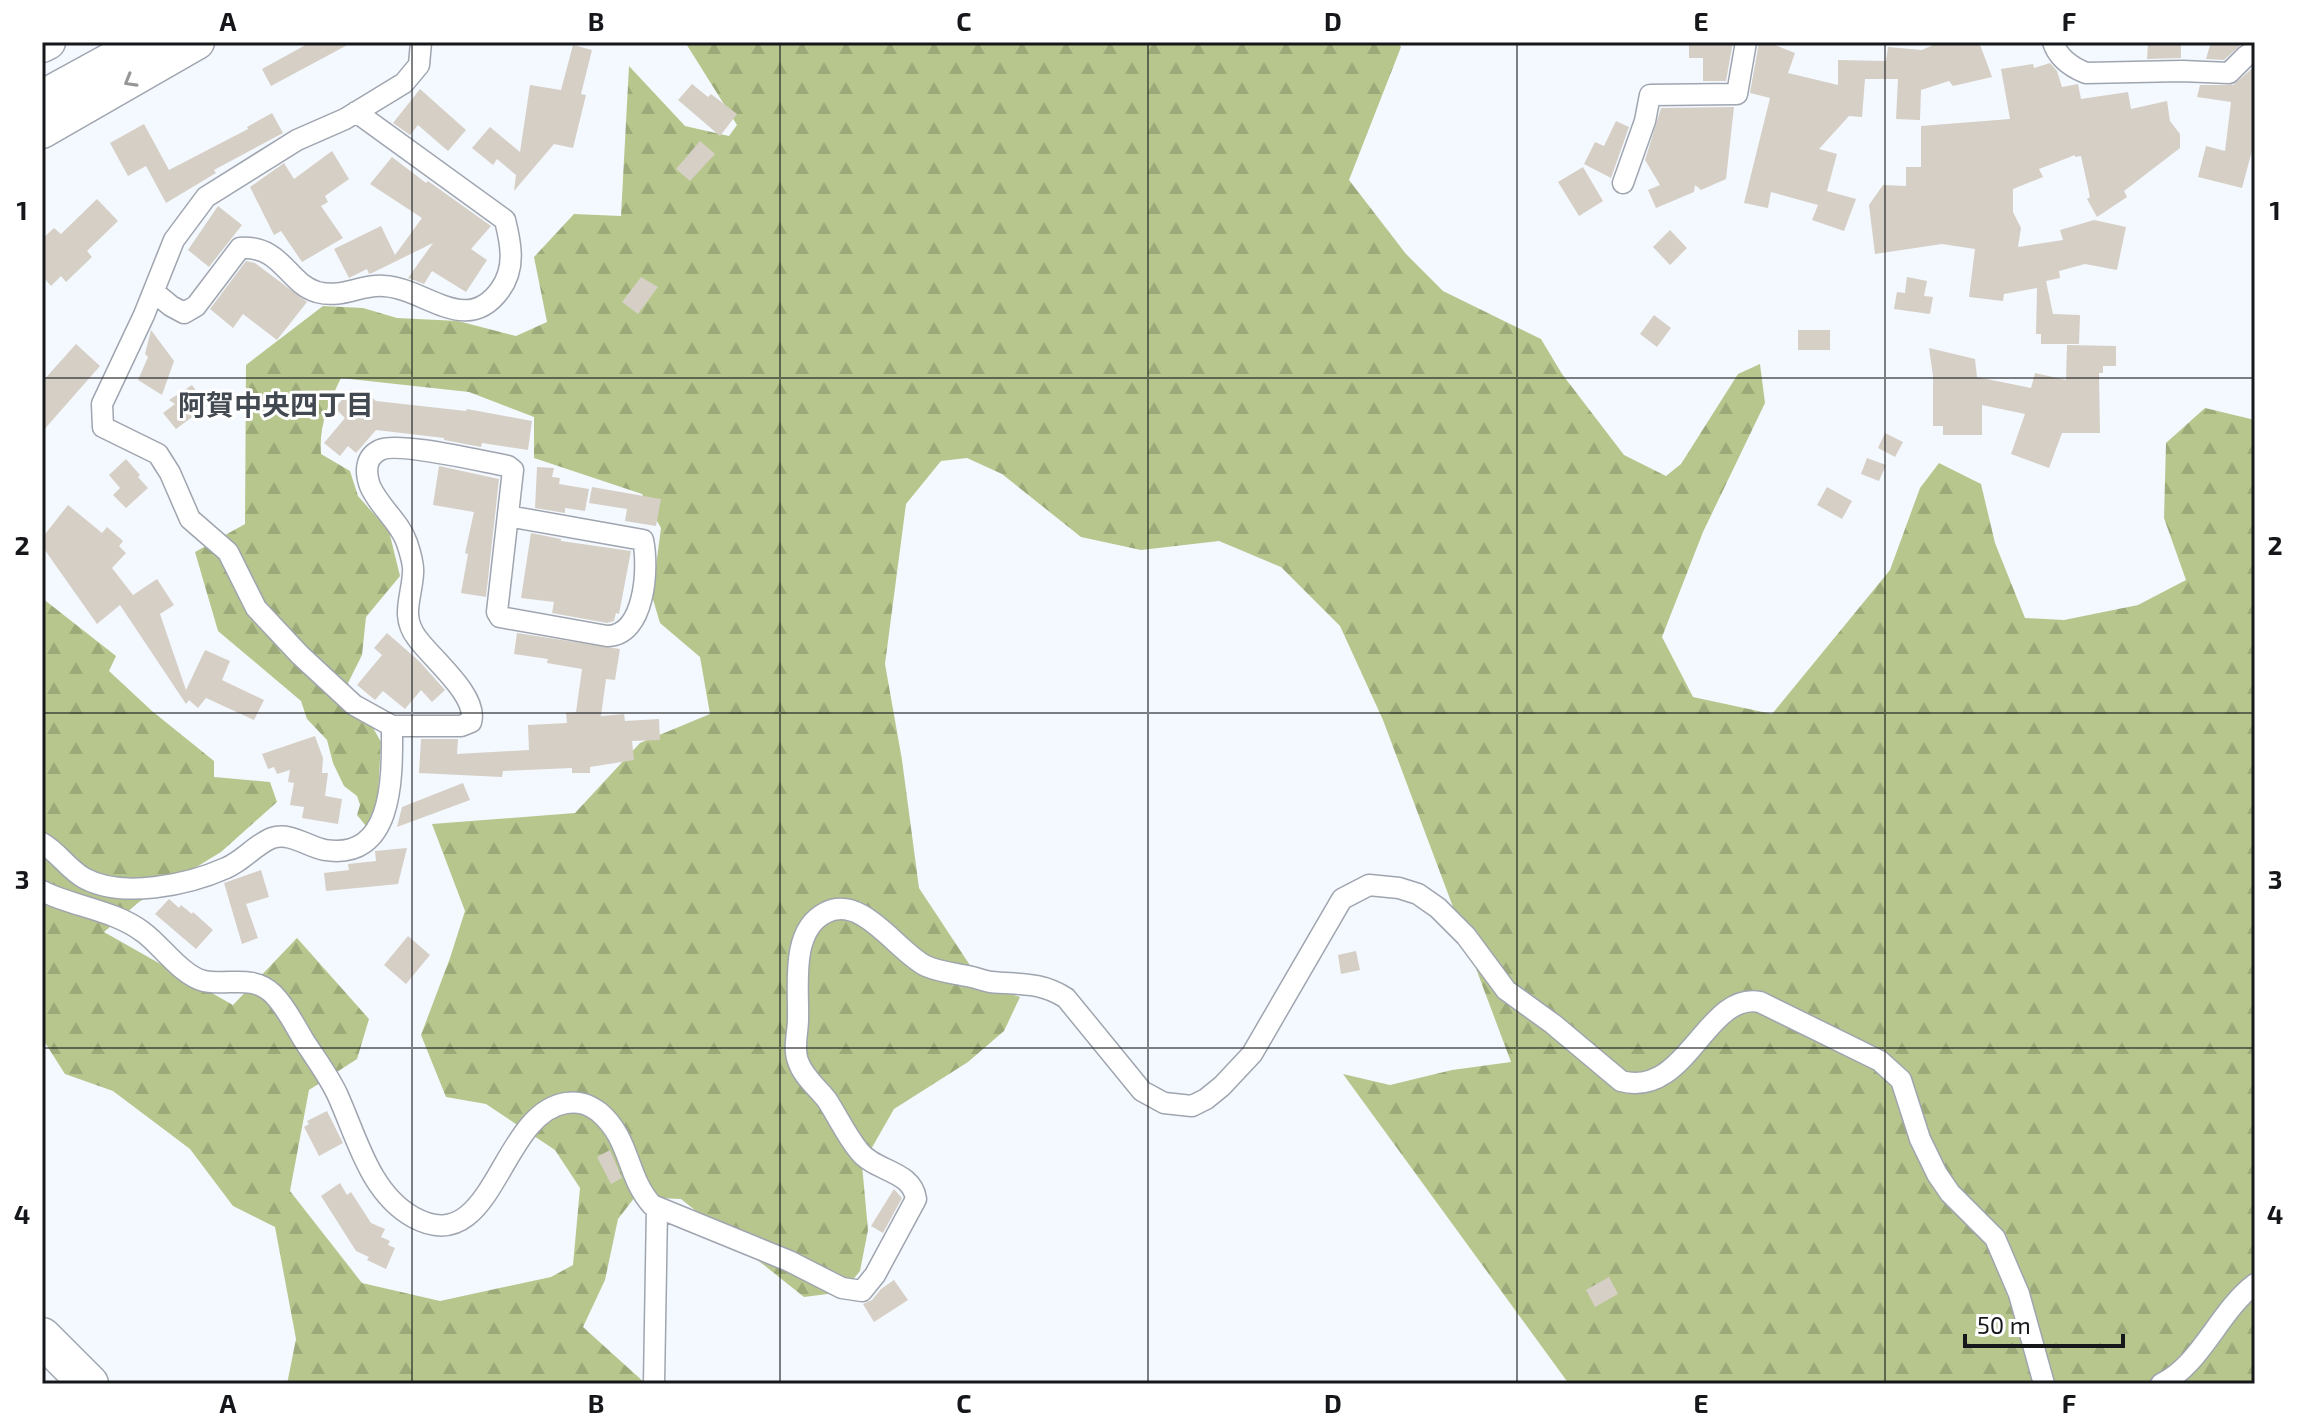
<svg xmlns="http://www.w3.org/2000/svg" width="2297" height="1426" font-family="'Exo 2','Noto Sans JP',sans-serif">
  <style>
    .forest { fill: url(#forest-firs) }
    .building { fill: #d6cfc5 }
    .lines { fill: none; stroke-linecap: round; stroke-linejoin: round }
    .minor-casing { stroke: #9fa5af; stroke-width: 23 }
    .trunk-casing { stroke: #9fa5af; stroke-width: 37 }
    .motorway-casing { stroke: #9fa5af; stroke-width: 41 }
    .minor { stroke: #fff; stroke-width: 20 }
    .trunk { stroke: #fff; stroke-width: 34 }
    .motorway { stroke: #fff; stroke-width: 38 }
    .oneway { stroke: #969798 }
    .grid { fill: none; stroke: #15171b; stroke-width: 2; stroke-opacity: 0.55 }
    .labels { text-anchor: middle; stroke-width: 6; stroke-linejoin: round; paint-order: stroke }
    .neighbourhood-label { font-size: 28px; font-weight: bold; fill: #434951; stroke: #fff }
    .neatline { fill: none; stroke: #15171b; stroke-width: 3 }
    .grid-label { font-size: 26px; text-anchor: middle; font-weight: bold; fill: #15171b }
  </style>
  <defs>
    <pattern id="forest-firs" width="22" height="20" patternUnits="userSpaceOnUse" patternTransform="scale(2)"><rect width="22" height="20" fill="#b7c68d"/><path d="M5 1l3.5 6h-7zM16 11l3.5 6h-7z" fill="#9ca979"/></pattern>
  </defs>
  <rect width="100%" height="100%" fill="#f4f8ff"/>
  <!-- forest -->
  <path class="forest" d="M685 42H1398L1401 47 1349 180 1406 254 1443 291 1541 339 1562 374 1624 455 1666 476 1681 464 1738 374 1760 364 1765 403 1703 532 1662 637 1693 697 1772 714 1890 570 1920 488 1939 463 1981 484 1995 543 2025 618 2064 620 2138 605 2186 580 2164 518 2166 443 2205 408 2255 420V1384H1569L1343 1074 1390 1085 1452 1070 1511 1062 1383 720 1340 626 1281 567 1219 541 1141 550 1081 537 1002 474 967 458 941 461 906 504 885 664 902 760 919 888 983 985 1020 997 1004 1031 968 1062 894 1109 862 1165 868 1230 860 1271 843 1292 804 1297 681 1199 635 1197 618 1219 605 1280 583 1327 646 1384H287L296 1339 275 1227 233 1206 190 1149 113 1091 65 1074 42 1038V598L116 656 109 671 152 711 214 761V777L270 782 277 802 221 852 139 902 104 932 233 1005 297 938 369 1019 357 1059 309 1090 290 1191 362 1283 440 1301 551 1277 573 1265 580 1188 555 1150 486 1104 446 1097 421 1035 450 958 465 911 432 824 575 813 640 743 710 714 700 657 660 623 652 596 661 528 642 494 534 458V417L469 392 341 378C328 404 319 426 321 454L350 471 358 496 389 531 400 576 366 617 362 655 348 683 381 742 378 796 374 814 366 826 357 815 360 805 357 796 344 786 333 763 327 740 307 719 301 701 218 631 195 552 245 524 246 365 323 306 363 308 397 318 458 321 516 336 547 322 534 257 574 214 621 216 629 66 685 126 729 136 737 125Z"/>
  <!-- building -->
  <path class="building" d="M311 42H353L271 86 262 69Z
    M1689 42H1733L1726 81H1703V58H1689Z
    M1759 42H1767L1795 53 1788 73 1838 85V60L1886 61 1888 47 1922 50 1940 42H1979L1992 77 1953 86 1949 81 1921 90 1920 120 1896 119 1898 79H1865L1862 117 1849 116 1819 149 1837 154 1827 191 1856 199 1844 231 1812 220 1818 205 1771 192 1768 208 1744 203 1770 98 1750 93Z
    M2148 42H2181V58L2147 59Z
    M2211 42H2244L2224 60 2206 59Z
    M573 45 592 50 581 94 586 95 573 148 554 144 514 191 516 175 497 159 493 165 472 148 490 127 520 152 530 85 561 90Z
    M2050 63 2057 71 2062 87 2078 84 2081 99 2128 92 2131 109 2167 101 2170 121 2180 134V148L2124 191 2127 197 2097 217 2087 199 2090 197 2081 156 2075 157V155L2039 169 2043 177 2013 189V212L2021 228 2018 247 2063 240 2060 230 2094 220 2126 227 2117 270 2085 264 2059 271 2060 278 2046 281 2053 314 2080 315 2079 344H2041V334H2036L2037 288 2004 294 2003 301 1969 297 1975 249 1942 244 1875 254 1869 205 1883 185 1906 186V167H1921V126L2010 119 2001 69 2033 64 2034 68Z
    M2255 66V148L2253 147 2242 188 2198 177 2206 146 2225 151 2231 102 2197 97 2200 85H2233Z
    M692 84 708 97 711 94 737 114 720 136 678 100Z
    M420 89 466 130 448 151 418 125 410 135 393 123Z
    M1734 107 1726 179 1701 190 1695 185 1694 192 1656 208 1648 190 1660 185 1645 160 1661 108Z
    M272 113 283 133 214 170 216 173 166 203 146 166 128 176 110 143 144 124 169 170 248 129 247 127Z
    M1616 121 1629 127 1611 178 1584 164 1595 142 1604 146Z
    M700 141 715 154 690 181 676 169Z
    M332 151 349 179 325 196 328 202 321 206 343 238 302 262 281 231 274 235 250 187 284 163 294 179Z
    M392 157 426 183 428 181 491 226 471 249 487 260 466 292 432 271 424 284 408 278 433 243 372 273 369 274 367 269 349 278 334 249 381 226 395 255 422 218 370 184Z
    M1583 167 1603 201 1579 216 1558 182Z
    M97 199 118 221 87 251 92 257 66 282 61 276 51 286 42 276V239L54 228 61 234Z
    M218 206 242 225 209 267 188 250Z
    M1670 230 1687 248 1670 265 1653 247Z
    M246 261 255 263 307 302 277 340 243 314 233 328 210 309Z
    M641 277 658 287 638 314 622 302Z
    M1907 277 1927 281 1924 296 1933 297 1930 314 1894 309 1897 292 1905 293Z
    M1654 315 1671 328 1657 347 1640 334Z
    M151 330 174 361 162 395 138 380 148 357 145 354Z
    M1798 330H1830V350H1798Z
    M76 344 100 366 42 432V382Z
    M2067 345 2116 346V366H2103V373H2099L2100 433H2062L2049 468 2011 454 2025 414 1982 405V435H1943V426H1933V376L1929 348 1975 359 1977 377 2031 388 2035 373 2066 380Z
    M192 385 207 406 176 429 163 413 175 404 169 400Z
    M351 389 361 398 366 392 376 401 466 411 467 409 532 421 528 450 482 443 481 447 444 440V438L376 430 356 453 348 446 340 456 324 443 345 418 335 408Z
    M1885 433 1903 442 1895 457 1878 448Z
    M1867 458 1886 465 1879 481 1861 474Z
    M126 459 140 475 138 477 148 488 126 508 113 495 120 488 109 475Z
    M439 466 499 479 486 597 461 593 468 554 465 553 474 512 433 505Z
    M537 467 554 468 552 477 560 478 559 484 589 489 585 511 565 508V513L535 508Z
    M592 487 661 499 656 526 625 521 627 509 589 503Z
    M1827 487 1852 501 1842 519 1817 505Z
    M68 505 102 533 107 527 123 541 119 546 126 553 112 568 133 595 157 579 174 605 160 614 186 690 205 650 230 661 222 680 264 700 254 720 206 698 198 708 189 700 186 704 120 605 97 624 42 546V538Z
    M531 533 561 539V541L631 551 619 614 616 613 614 621 607 623 552 613 554 602 521 598Z
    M387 633 419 661 445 690 432 702 421 690 405 709 383 691 375 700 357 685 382 655 374 648Z
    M517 633 620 649 615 680 606 679 601 716 624 714 625 721 659 719 660 740 632 741 634 760 590 767V773H572V768L503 771 502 777 419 773 421 739H458L457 754 529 750 528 725 567 723 566 713 576 712 582 669 547 663 548 659 514 654Z
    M315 736 323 758 322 773H328L325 796 342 799 338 824 302 818 304 807 290 805 294 783 288 782 290 770 277 774 274 767 268 769 262 754Z
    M463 783 470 800 397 827 402 807Z
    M407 848 398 884 326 891 324 873 349 870 348 864 376 861 375 851Z
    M261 870 269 897 246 904 258 938 242 944 224 883Z
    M169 899 179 908 181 905 192 914 193 912 213 930 196 949 155 914Z
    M408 936 430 955 406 984 384 965Z
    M1356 951 1360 970 1341 974 1338 955Z
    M327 1111 343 1143 319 1156 304 1127 309 1124 307 1121Z
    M610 1150 622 1178 611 1184 597 1157Z
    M340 1183 347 1195 351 1192 371 1223 385 1229 381 1237 390 1241 388 1245 395 1248 386 1269 367 1260 369 1257 356 1251 321 1196Z
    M894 1189 902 1198 883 1233 871 1226Z
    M1609 1277 1618 1294 1595 1307 1586 1290Z
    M894 1280 908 1300 874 1322 863 1304 872 1300 881 1289Z"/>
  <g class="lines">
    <defs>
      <path id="minor" d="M2053 42C2058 58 2071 67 2086 73L2182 71 2229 73 2246 56 2255 50
        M1623 183 1645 121 1650 95 1737 94 1746 42
        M154 292 171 306 184 313 196 306 240 248C282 245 287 283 317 292 343 299 360 284 384 286 425 288 466 337 500 290 516 268 511 244 505 220L356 112
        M392 726H461L471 722C479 696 431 658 417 638 400 616 412 597 413 573 414 565 410 552 407 543 400 522 379 507 370 486 365 472 365 457 380 450 398 441 484 462 508 466L513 470 497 612 500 617 607 636C645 636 649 568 643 540L508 516
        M42 843C58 852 68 869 84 878 122 899 188 885 226 868 243 861 256 844 272 838 291 832 308 847 325 850 396 861 392 772 392 726L354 705 300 655 256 608 228 552 190 519 170 473 158 454 103 427 102 404 144 315 174 240 206 197 297 140 345 119 404 83 419 65 421 42
        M42 891C74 907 114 910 143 932 161 945 182 976 204 981 228 986 253 974 273 994 286 1007 294 1024 303 1039 315 1058 329 1076 338 1096 357 1138 370 1193 413 1217 494 1262 499 1113 566 1103 579 1101 588 1104 599 1112 631 1139 626 1176 652 1205L789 1261 842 1288 862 1291 875 1275 916 1199C912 1170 875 1172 859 1151 846 1135 838 1117 827 1100 818 1088 803 1077 798 1061 793 1048 798 1033 798 1019 799 987 790 931 825 913 862 893 897 952 926 966 940 972 953 973 967 976 975 977 983 981 991 982 1019 985 1040 981 1066 998L1142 1091 1164 1103 1192 1106 1206 1099 1222 1086 1252 1054 1342 899 1369 885 1399 888 1418 894 1438 908 1466 936 1506 990 1553 1024 1621 1081C1687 1099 1706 991 1760 1002L1880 1061 1901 1080 1920 1139 1937 1174 1950 1193 1995 1238 2019 1294 2044 1384
        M654 1384 657 1208
        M2161 1384C2201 1365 2219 1311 2255 1284"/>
      <path id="trunk" d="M42 45 48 42
        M42 131 197 42"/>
      <path id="motorway" d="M42 100 148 42
        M42 1337 89 1384"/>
    </defs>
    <!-- minor casing -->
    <use href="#minor" class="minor-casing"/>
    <!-- trunk casing -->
    <use href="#trunk" class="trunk-casing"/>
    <!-- motorway casing -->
    <use href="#motorway" class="motorway-casing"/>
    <!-- minor -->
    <use href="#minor" class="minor"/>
    <!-- trunk -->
    <use href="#trunk" class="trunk"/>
    <!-- motorway -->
    <use href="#motorway" class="motorway"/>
  </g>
  <!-- one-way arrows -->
  <defs><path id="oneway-chevron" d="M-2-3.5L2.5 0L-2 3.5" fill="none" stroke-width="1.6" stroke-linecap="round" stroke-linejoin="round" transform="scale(2)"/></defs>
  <use class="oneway" href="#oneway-chevron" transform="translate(130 81) rotate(150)"/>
  <!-- grid -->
  <path class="grid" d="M412 42V1384M780 42V1384M1148 42V1384M1517 42V1384M1885 42V1384M42 378H2255M42 713H2255M42 1048H2255"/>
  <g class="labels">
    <!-- neighbourhood labels -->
    <g class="neighbourhood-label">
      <text x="276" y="415">阿賀中央四丁目</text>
    </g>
  </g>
  <!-- border -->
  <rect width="2297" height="1426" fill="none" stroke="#ffffff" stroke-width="88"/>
  <!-- scale -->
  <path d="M1965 1334v12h158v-12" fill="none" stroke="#15171b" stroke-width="4"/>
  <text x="1977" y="1334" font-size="24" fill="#15171b" stroke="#ffffff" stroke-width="6" paint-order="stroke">50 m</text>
  <rect x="44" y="44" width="2209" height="1338" class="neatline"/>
  <g class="grid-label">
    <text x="228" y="31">A</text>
    <text x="596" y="31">B</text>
    <text x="964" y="31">C</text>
    <text x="1333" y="31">D</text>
    <text x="1701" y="31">E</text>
    <text x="2069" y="31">F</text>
    <text x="22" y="220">1</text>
    <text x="2275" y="220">1</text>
    <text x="22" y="555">2</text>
    <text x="2275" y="555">2</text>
    <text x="22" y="889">3</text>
    <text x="2275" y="889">3</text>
    <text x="22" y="1224">4</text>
    <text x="2275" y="1224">4</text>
    <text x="228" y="1413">A</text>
    <text x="596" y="1413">B</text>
    <text x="964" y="1413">C</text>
    <text x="1333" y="1413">D</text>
    <text x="1701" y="1413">E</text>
    <text x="2069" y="1413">F</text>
  </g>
</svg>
